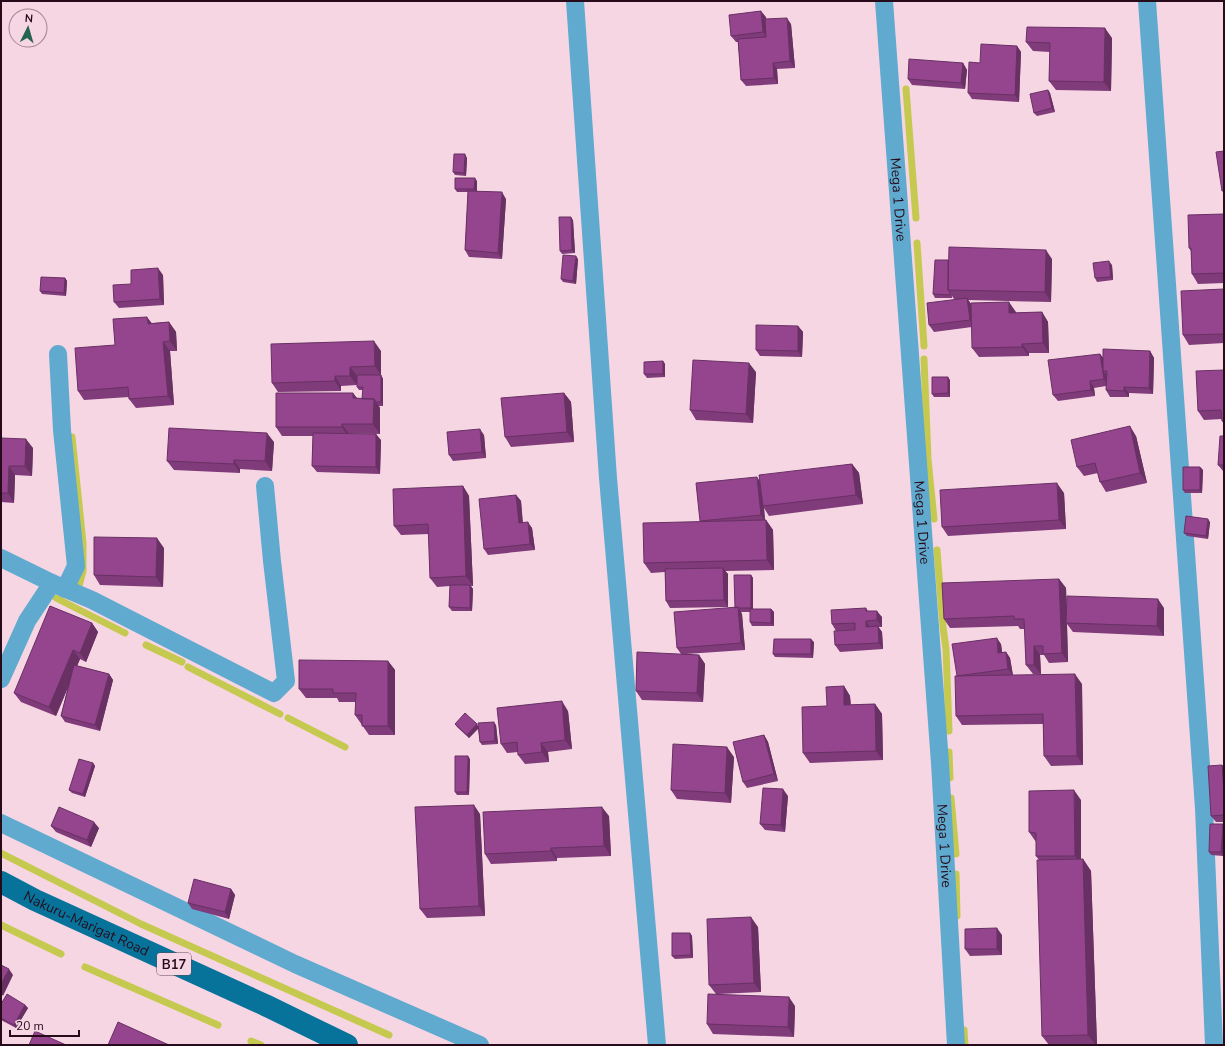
<svg xmlns="http://www.w3.org/2000/svg" width="1225" height="1046" font-family="'Nunito Sans',sans-serif">
  <style>
    .lines { fill: none; stroke-linecap: round; stroke-linejoin: round }
    .stream { stroke: #c6c950; stroke-width: 7 }
    .minor { stroke: #5faace; stroke-width: 18 }
    .primary { stroke: #07739a; stroke-width: 22 }
    .wall { fill: #7f3b7a }
    .shaded-wall { fill: #683063 }
    .building { fill: #94458e; stroke: #683063 }
    .labels { text-anchor: middle; stroke-width: 3; stroke-linejoin: round; paint-order: stroke }
    .shield { fill: #f7d6e4; stroke: #654857; stroke-width: 1 }
    .shield-label { font-size: 13px; font-weight: bold; fill: #270b1a }
    .street-label { font-size: 14px; fill: #270b1a; stroke: #f7d6e4 }
  </style>
  <rect width="100%" height="100%" fill="#f7d6e4"/>
  <g class="lines">
    <!-- stream -->
    <path class="stream" d="M906 89 916 218
      M917 243 924 346
      M924 359 928 459 934 519
      M72 437 83 543V571L79 586
      M937 550 943 627 946 649 949 731
      M56 598 125 633
      M146 645 182 662
      M188 667 280 714
      M288 718 345 747
      M949 752 950 778
      M951 798 956 854
      M1 853 141 924 389 1035
      M956 874 957 916
      M1 925 61 954
      M85 967 218 1025
      M964 1030 965 1045
      M251 1041 261 1045"/>
    <!-- minor -->
    <g class="minor">
      <path d="M575 1 608 478 657 1045"/>
      <path id="s1" d="M884 1 940 763 956 1045"/>
      <path d="M1147 1 1204 808 1214 1045"/>
      <path d="M58 354 62 430 76 566 65 589"/>
      <path d="M1 558 52 583"/>
      <path d="M1 679 27 621 52 583 92 600 274 693 286 681 272 561 265 486"/>
      <path d="M1 823 295 964 480 1045"/>
    </g>
    <!-- primary -->
    <path class="primary" id="s2" d="M1 882 35 900 265 1005 347 1045"/>
  </g>
  <!-- wall -->
  <path class="wall" d="M766 17V19L791 24 795 68 777 69 778 84 746 86 741 80 738 42H736L731 36Z
    M1112 38 1111 91 1056 90 1049 81 1050 52 1033 51 1026 42Z
    M1017 46 1021 52 1019 102 972 99 968 93 980 63Z
    M963 63 967 70 965 89 912 85 908 79Z
    M1048 90 1050 93 1055 112 1037 116 1034 113Z
    M467 158 466 176 455 175 453 172Z
    M477 181V191L506 199 502 259 469 257 465 250 468 192H457L455 189Z
    M1224 214V283L1198 284 1192 274 1191 251 1189 248Z
    M573 220 575 253 562 254 560 251Z
    M578 259 576 284 563 282 561 279Z
    M1052 259 1051 302 968 300 971 304 972 308 1016 312V313L1042 312 1048 322 1049 353H1029V356L979 357 972 348V327L934 332 929 325 957 299H954L952 296V298H935L933 294 948 260Z
    M1112 265 1113 280 1097 282 1095 278Z
    M163 275 164 305 119 308 114 302Z
    M65 278 67 281 66 296 42 294 40 291Z
    M1224 289V343L1189 345 1183 335Z
    M169 322 176 332 177 351H170L174 405 136 408 129 399V397L84 400 78 391 115 345 152 323Z
    M798 326 803 332 802 357 760 356 756 350Z
    M381 351V375L383 379V406H379L380 408V434L348 433 381 440 380 474 317 472 312 466 313 436H282L276 427 353 393 357 398 362 399 363 390H359L357 387V376V385L341 386V391L278 392 272 383Z
    M1150 351 1154 358 1153 394 1129 393V397H1110L1106 390V386L1094 388 1095 396 1058 401 1053 395 1100 354 1103 358Z
    M663 361 665 364V377L647 378 644 374Z
    M1224 370V424L1222 421V419L1204 420 1198 411Z
    M756 372 753 423 696 420 690 410Z
    M950 380V397H934L932 394Z
    M564 393 571 402 574 442 511 447 505 437Z
    M484 435 486 458 453 461 449 455Z
    M1136 436 1147 483 1106 492 1100 482 1098 473 1084 476 1077 467Z
    M1224 436V471H1223L1218 465Z
    M1 438 33 448 32 476 15 475 14 503 1 502Z
    M274 442 272 471 240 469V473L174 470 167 461Z
    M852 464 859 473 863 504 769 516 764 508 765 520H766L773 530 774 570 725 571 728 574V607L670 608 666 601 665 572 651 573 644 563 700 522 759 481Z
    M1200 467 1203 470 1202 493H1185L1183 490Z
    M463 486 469 496 473 586H471L473 589 472 611H452L449 607 450 586 437 587 430 578 429 534 401 535 394 526Z
    M1064 493 1066 529 948 536 942 527Z
    M516 495 521 501 523 523 532 528 535 550 488 555 484 549Z
    M1210 522 1208 539 1187 536 1184 533Z
    M164 548 163 587 100 585 94 575Z
    M751 575 753 578V609H771L774 612V626H752L750 622V612H741L742 614 745 650 686 654 699 655 705 664 703 702 642 700 636 691 681 654 677 648 735 608Z
    M1059 579 1066 588 1067 614 1164 608V636L1073 632 1067 624 1068 662 1049 663 1044 655H1040L1041 674H1033L1026 665 1025 629H1020L1018 626 950 628 944 619Z
    M866 608 868 611 882 617V627H878L882 632 883 649 840 652 835 645 855 630 836 631 832 624Z
    M92 623 98 632 86 662 80 659 77 666 109 674 113 680 100 731 65 722 61 716 68 687 56 716 21 702 14 693Z
    M814 642 813 658 775 657 773 654Z
    M1001 644 1002 652H1006L1010 658 1013 675 1082 684 1083 765 1051 766 1044 756 1043 724 962 725 956 716 957 676Z
    M388 661 395 670V735H369L355 715 356 702H339L337 698H306L299 689Z
    M844 686 850 696 851 705 875 704 882 714 883 760 810 763 803 753 827 706Z
    M568 711 572 749 548 752 549 762 525 764 518 755V752L507 753 501 744Z
    M455 724 478 727 496 725 498 744 482 745 480 742 478 728 469 738 457 727Z
    M764 735 768 742 778 781 747 788 743 782Z
    M734 757 731 803 677 799 671 790Z
    M470 759 469 795H457L455 792Z
    M93 763 95 766 85 797 72 793 69 790Z
    M1222 765 1224 767V822H1216L1211 816Z
    M788 796 785 832 765 830 760 824Z
    M1081 800V859H1083L1091 871 1097 1045H1049L1042 1036 1039 860 1036 856V842L1029 832Z
    M480 814 485 916 427 918 420 909Z
    M609 816 611 856 557 858V861L491 864 485 854Z
    M1223 824 1224 826 1223 856 1211 855 1209 852Z
    M51 826 99 828 91 847 56 832Z
    M231 889 235 895 229 919 192 909 188 903Z
    M758 927 761 992 718 994 795 1006 794 1037 713 1034 707 1024 716 994 709 985Z
    M690 933 692 936 693 958 675 959 672 956Z
    M1002 935V955L970 956 965 949Z
    M1 1004 25 1005 28 1008 16 1028 1 1020Z"/>
  <!-- shaded-wall -->
  <path class="shaded-wall" d="M761 11 766 17 768 39 763 32Z
    M787 18 791 24 795 68 790 61Z
    M1105 28 1112 38 1111 91 1104 82Z
    M1017 46 1021 52 1019 102 1015 95Z
    M773 63 777 69 778 84 774 78Z
    M963 63 967 70 965 89 961 83Z
    M1048 90 1050 93 1055 112 1052 108Z
    M465 154 467 158 466 176 464 173Z
    M475 178 477 181V193L474 189Z
    M502 192 506 199 502 259 498 253Z
    M571 217 573 220 575 253 572 250Z
    M1046 250 1052 259 1051 302 1045 292Z
    M576 256 578 259 576 284 573 281Z
    M1109 261 1112 265 1113 280 1111 277Z
    M158 268 163 275 164 305 160 299Z
    M65 278 67 281 66 296 64 293Z
    M967 298 971 304 974 327 970 320Z
    M1009 302 1016 312V323L1009 313Z
    M1042 312 1048 322 1049 353 1043 343Z
    M147 317 154 326 148 324Z
    M169 322 176 332 177 351 170 341Z
    M798 326 803 332 802 357 798 351Z
    M374 341 381 351V375L375 366Z
    M163 342 170 351 174 405 168 396Z
    M1022 344 1029 353V356L1022 347Z
    M1150 351 1154 358 1153 394 1149 388Z
    M1100 354 1105 360 1103 371 1107 376 1108 386 1104 379Z
    M663 361 665 364V377L663 374Z
    M749 363 756 372 753 423 746 414Z
    M350 367 357 376V385L350 376Z
    M381 375 383 379V406L381 402Z
    M335 376 341 386V391L335 381Z
    M948 377 950 380V397L948 393Z
    M1090 381 1094 388 1095 396 1091 390Z
    M1124 387 1129 393V397L1124 391Z
    M353 393 360 403 353 398Z
    M564 393 571 402 574 442 567 432Z
    M374 399 380 408V434L373 424Z
    M342 424 348 433V437L342 427Z
    M1130 426 1136 436 1147 483 1140 473Z
    M480 429 484 435 486 458 482 452Z
    M267 433 274 442 272 471 265 461Z
    M376 434 381 440 380 474 376 467Z
    M26 439 33 448 32 476 25 466Z
    M234 460 240 469V473L234 464Z
    M852 464 859 473 863 504 856 495Z
    M9 466 15 475 14 503 8 493Z
    M1200 467 1203 470 1202 493 1200 490Z
    M757 477 762 484 763 506 764 508 765 521 761 515Z
    M1057 483 1064 493 1066 529 1059 520Z
    M463 486 469 496 473 586 466 576Z
    M516 495 521 501 523 529 519 523Z
    M1208 519 1210 522 1208 539 1206 536Z
    M766 520 773 530 774 570 767 560Z
    M528 522 532 528 535 550 530 544Z
    M157 538 164 548 163 587 156 577Z
    M723 568 728 574V607L724 600Z
    M751 575 753 578V612L751 608Z
    M1059 579 1066 588 1068 662 1062 653Z
    M470 585 473 589 472 611 470 608Z
    M1158 599 1164 608V636L1157 626Z
    M738 607 742 614 745 650 741 643Z
    M771 609 774 612V626L771 623Z
    M877 611 882 617V627L877 620Z
    M866 621 870 627H866Z
    M92 623 98 632 86 662 80 653Z
    M878 626 882 632 883 649 879 643Z
    M997 638 1001 644 1003 659 998 653Z
    M811 639 814 642 813 658 811 654Z
    M1034 646 1040 655 1041 674 1034 665Z
    M73 650 80 659 56 716 49 707Z
    M1006 652 1010 658 1013 676 1008 669Z
    M699 655 705 664 703 702 697 693Z
    M388 661 395 670V735L388 726Z
    M109 674 113 680 100 731 95 725Z
    M1075 674 1082 684 1083 765 1077 756Z
    M844 686 850 696 851 715 844 705Z
    M562 701 568 711 572 749 565 740Z
    M875 704 882 714 883 760 876 751Z
    M494 722 496 725 498 744 495 741Z
    M477 724 479 728 469 738 467 735Z
    M764 735 768 742 778 781 774 774Z
    M541 743 548 752 549 762 542 752Z
    M727 747 734 757 731 803 725 793Z
    M468 756 470 759 469 795 467 792Z
    M93 763 95 766 85 797 83 794Z
    M1222 765 1224 767V791Z
    M783 789 788 796 785 832 781 825Z
    M1074 790 1081 800V866L1075 856Z
    M474 805 480 814 485 916 479 906Z
    M602 807 609 816 611 856 604 846Z
    M94 822 99 828 91 847 87 840Z
    M1223 824 1224 826 1223 856 1221 852Z
    M551 848 557 858V861L551 851Z
    M1083 859 1091 871 1097 1045H1096L1088 1035Z
    M231 889 235 895 229 919 225 912Z
    M751 917 758 927 761 992 754 983Z
    M997 928 1002 935V955L997 949Z
    M690 933 692 936 693 958 691 955Z
    M9 969 13 975 3 996 1 993V984Z
    M789 997 795 1006 794 1037 788 1027Z
    M25 1005 28 1008 16 1028 14 1025Z"/>
  <!-- building -->
  <path class="building" d="M761 11 763 32 731 36 729 15Z
    M787 18 790 61 773 63 774 78 741 80 738 39 766 37 765 19Z
    M1027 27 1105 28 1104 82 1049 81 1050 43 1026 42Z
    M981 44 1017 46 1015 95 968 93 969 62 980 63Z
    M909 59 963 63 961 83 908 79Z
    M1048 90 1052 108 1034 113 1030 94Z
    M1224 151V191H1222L1216 152Z
    M454 154H465L464 173 453 172Z
    M455 178H475L474 189H455Z
    M468 191 502 192 498 253 465 250Z
    M1224 214V273L1192 274 1191 248H1189L1188 215Z
    M559 217H571L572 250 560 251Z
    M949 247 1046 250 1045 292 948 290Z
    M563 255 576 256 573 281 561 279Z
    M935 260H948V290L950 293V295L933 294Z
    M1109 261 1111 277 1095 278 1093 263Z
    M158 268 160 299 114 302 113 285 131 284V270Z
    M41 277 65 278 64 293 40 291Z
    M1224 289V334L1183 335 1181 291Z
    M967 298 970 320 929 325 927 303Z
    M1009 302V313L1042 312 1043 343 1022 344V347L972 348 971 303Z
    M147 317 148 324 169 322 170 341 163 342 168 396 129 399 128 387 78 391 75 348 115 345 113 319Z
    M756 325 798 326V351L756 350Z
    M374 341 375 366 350 367V376H335V381L272 383 271 344Z
    M1103 349 1150 351 1149 388 1124 387V391L1106 390 1107 371H1103Z
    M1100 354 1104 379 1090 381 1091 390 1053 395 1048 360Z
    M693 360 749 363 746 414 690 410Z
    M663 361V374H644V362Z
    M1224 370V421H1222L1221 410 1198 411 1196 371Z
    M357 375H381V402H376L374 399H362L363 387H357Z
    M932 377H948V393L932 394Z
    M276 393H353V398L374 399 373 424H342V427H276Z
    M564 393 567 432 505 437 501 398Z
    M1130 426 1140 473 1100 482 1095 463 1077 467 1071 440Z
    M169 428 267 433 265 461 234 460V464L167 461Z
    M480 429 482 452 449 455 447 432Z
    M313 433 376 434V467L312 466Z
    M1220 436H1224V465H1218Z
    M1 438 26 439 25 466H9L8 493H1Z
    M852 464 856 495 763 506 759 475Z
    M1183 467H1200V490H1183Z
    M757 477 761 515 700 521 696 483Z
    M1057 483 1059 520 942 527 940 490Z
    M463 486 466 576 430 578 428 524 394 526 393 489Z
    M516 495 519 523 528 522 530 544 484 549 479 499Z
    M1186 516 1208 519 1206 536 1184 533Z
    M766 520 767 560 644 563 643 523Z
    M94 537 157 538 156 577 94 575Z
    M723 568 724 600 666 601 665 569Z
    M734 575H751V608H739L738 607 735 608Z
    M1059 579 1062 653 1043 654V646H1034V665H1026L1024 619H1014V616L944 619 942 583Z
    M450 585H470V608L449 607Z
    M1067 596 1158 599 1157 626 1066 623Z
    M50 606 92 623 80 653 73 650 49 707 14 693Z
    M738 607 741 643 677 648 674 612Z
    M866 608V611H877V620L866 621V627L878 626 879 643 835 645 834 631 855 630V623L832 624 831 610Z
    M750 609H771V623L750 622Z
    M997 638 998 653 1006 652 1008 669 957 676 952 644Z
    M774 639H811V654H773Z
    M637 652 699 655 697 693 636 691Z
    M299 660 388 661V726H362V715H355L356 693H333V689H299Z
    M74 665 109 674 95 725 61 716Z
    M1075 674 1077 756H1044L1043 714 956 716 955 676Z
    M844 686V705L875 704 876 751 803 753 802 707 827 706 826 687Z
    M562 701 565 740 541 743 542 752 518 755 517 742 501 744 497 708Z
    M465 713 477 724 467 735 455 724Z
    M494 722 495 741 480 742 478 723Z
    M764 735 774 774 743 782 733 742Z
    M673 744 727 747 725 793 671 790Z
    M455 756H468L467 792H455Z
    M79 759 93 763 83 794 69 790Z
    M1222 765 1224 791V815L1211 816 1208 766Z
    M763 788 783 789 781 825 760 824Z
    M1074 790 1075 856H1036V833L1029 832V791Z
    M474 805 479 906 420 909 415 807Z
    M59 807 94 822 87 840 51 826Z
    M602 807 604 846 551 848V851L485 854 483 812Z
    M1210 824H1223L1221 852H1209Z
    M1083 859 1088 1035 1042 1036 1037 860Z
    M194 879 231 889 225 912 188 903Z
    M751 917 754 983 709 985 707 919Z
    M997 928V949H965V929Z
    M672 933H690L691 955 672 956Z
    M1 965 9 969 1 984Z
    M7 994 25 1005 14 1025 1 1018V1004Z
    M708 994 789 997 788 1027 707 1024Z
    M118 1022 169 1045H108Z
    M35 1031 66 1045H29Z"/>
  <g class="labels">
    <!-- shield labels -->
    <rect class="shield" x="157" y="953" width="34" height="22" rx="3"/>
    <g class="shield-label">
      <text x="174" y="969">B17</text>
    </g>
    <!-- street labels -->
    <g class="street-label">
      <text dy="5" stroke="none"><textPath href="#s1" startOffset="199">Mega 1 Drive</textPath></text>
      <text dy="5" stroke="none"><textPath href="#s1" startOffset="523">Mega 1 Drive</textPath></text>
      <text dy="5" stroke="none"><textPath href="#s1" startOffset="847">Mega 1 Drive</textPath></text>
      <text dy="5" stroke="none"><textPath href="#s2" startOffset="95">Nakuru-Marigat Road</textPath></text>
    </g>
  </g>
  <!-- border -->
  <rect width="1225" height="1046" fill="none" stroke="#270b1a" stroke-width="4"/>
  <!-- north arrow -->
  <g transform="translate(28 28) rotate(5)"><circle r="19" fill="#f7d6e4" stroke="#a48593"/>
  <path d="M0-3L7 15L0 10L-7 15Z" fill="#236350"/>
  <text y="-6" font-size="11" font-weight="bold" text-anchor="middle" fill="#270b1a">N</text>
  </g>
  <!-- scale -->
  <path d="M10 1030v6h69v-6" fill="none" stroke="#270b1a" stroke-width="2"/>
  <text x="16" y="1030" font-size="12" fill="#270b1a" stroke="#f7d6e4" stroke-width="3" paint-order="stroke">20 m</text>
</svg>
